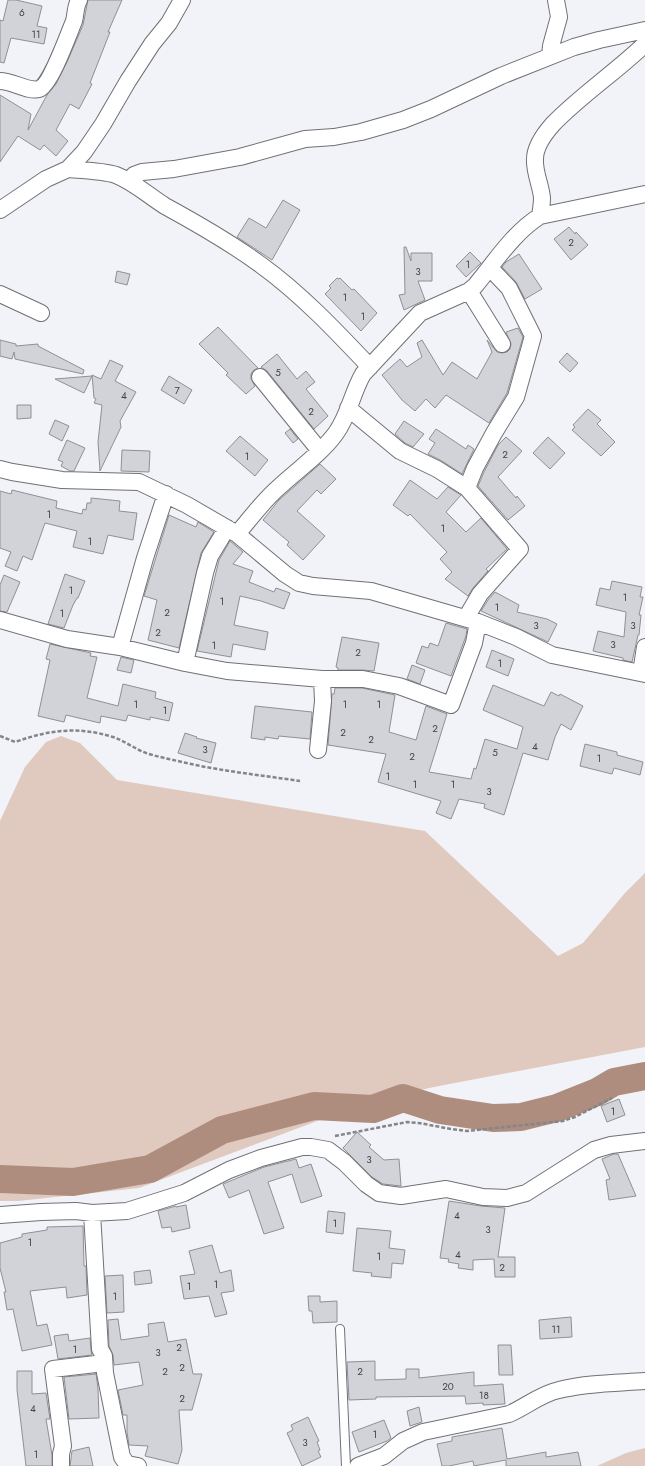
<svg xmlns="http://www.w3.org/2000/svg" width="645" height="1466" font-family="Jost,sans-serif">
  <style>
    .green { fill: #e0c9bf }
    .lines { fill: none; stroke-linecap: round; stroke-linejoin: round }
    .river { stroke: #ae8d7e; stroke-width: 28 }
    .building { fill: #d1d3d8; stroke: #8e9095 }
    .service-casing { stroke: #6f7175; stroke-width: 10 }
    .minor-casing { stroke: #6f7175; stroke-width: 18 }
    .path { stroke: #848589; stroke-width: 2.5; stroke-dasharray: 4 2; stroke-linecap: butt }
    .service { stroke: #fff; stroke-width: 8 }
    .minor { stroke: #fff; stroke-width: 16 }
    .labels { text-anchor: middle; stroke-width: 3; stroke-linejoin: round; paint-order: stroke }
    .number-label { font-size: 10px; fill: #424446 }
  </style>
  <rect width="100%" height="100%" fill="#f1f3f8"/>
  <!-- green -->
  <path class="green" d="M61 736 80 743 117 780 425 831 558 956 583 943 625 893 645 873V1047L439 1086 373 1100 139 1188 18 1201H0V821L25 767 46 742Z
    M645 1448V1466H597L626 1453Z"/>
  <g class="lines">
    <!-- river -->
    <path class="river" d="M0 1179 73 1182 150 1169 222 1130 314 1106 373 1109 403 1098 440 1110 493 1118 521 1117 557 1108 597 1092 614 1082 645 1076"/>
  </g>
  <!-- building -->
  <path class="building" d="M8 0H16L42 6 37 26 47 28 44 44 11 38 4 63 0 62V20L3 21Z
    M88 0H122L108 32H110L90 83 92 84 79 109 70 104 56 130 68 141 56 156 44 145 40 150 18 136 0 162V95L31 114 28 130 47 95 56 84 67 62 83 25Z
    M283 200 300 210 272 260 237 237 249 218 266 228Z
    M569 227 575 234 576 232 588 245 571 260 554 239Z
    M404 247H406L411 261V253H432V281H418L425 300 404 310 399 295 405 294Z
    M470 252 481 263 466 277 456 266Z
    M519 254 542 289 525 299 516 282 502 267 506 262Z
    M117 271 130 274 127 285 115 282Z
    M337 278 339 279 340 278 352 290 354 289 377 313 361 331 325 294 331 288 329 286Z
    M218 327 258 368 254 370 251 374V379L255 386 246 394 226 375 228 373 199 344Z
    M518 328 523 337 507 393 489 423 446 395 435 408 426 399 415 411 402 400 382 375 400 359 407 367 422 357 417 343 422 340 443 375 452 362 477 379 492 352 487 340 497 352 502 353 507 352 510 349 511 344 506 332Z
    M0 340 16 344V346L38 344V346L84 370 83 374 15 359 14 352 12 359 0 356Z
    M567 353 578 363 570 372 559 362Z
    M277 354 297 379 306 371 315 382 306 389 328 416 314 429 267 371 261 367Z
    M110 360 123 366 115 381 136 392 120 421 121 427 100 471 98 442 102 405 94 403 96 399 94 398 92 375 101 379Z
    M92 376 84 393 55 379Z
    M169 376 192 390 184 404 161 390Z
    M17 405H31V418L17 419Z
    M588 409 601 420 597 424 615 442 601 456 572 430 575 427 573 425Z
    M55 420 69 426 62 441 49 434Z
    M404 421 424 434 413 447 405 443 395 434Z
    M290 429 298 439 293 443 285 433Z
    M436 429 466 449 468 445 474 449 462 474 442 461 428 454 435 443 429 439Z
    M240 436 268 460 255 476 226 451Z
    M506 437 522 451 498 477 516 498 517 496 525 506 508 520 478 486 484 472 498 445Z
    M548 437 565 453 550 469 533 453Z
    M67 440 85 448 74 471H70L61 466 63 462 58 460Z
    M122 450 150 451 149 472 121 471Z
    M320 464 336 479 321 494 317 490 297 511 325 536 303 560 287 545 289 542 263 520 279 500Z
    M410 480 437 499 448 487 461 495 446 512 466 532 481 518 507 549 486 569 488 571 473 588 468 596 445 579 452 572 440 559 447 552 410 514 408 516 393 505Z
    M12 490 57 501 56 508 82 514 83 509 86 510 87 503H91V498L120 501 119 511 137 513 133 540 108 535 103 554 73 547 77 531 45 523 32 560 23 556 17 571 5 566 11 552 0 548V491L11 494Z
    M169 515 196 527 198 522 214 532 201 553 179 648 148 640 157 600 144 596Z
    M230 541 243 552 233 564 253 571 249 582 274 592 276 588 290 593 284 609 261 601 240 596 234 625 268 632 265 650 233 644 231 657 197 651 219 560Z
    M65 574 85 581 78 598H77L73 605 64 628 48 624Z
    M4 575 20 582 7 612 0 611V585Z
    M612 581 642 587 640 597H643L639 615H641L639 635H638L632 662 623 660V658L593 651 598 631 624 637 626 612 596 605 600 588 610 590Z
    M495 592 519 605 517 612 547 619 557 624 548 642 481 611 488 600Z
    M446 623 467 629 466 636 451 676 416 663 422 646 428 648 430 643 438 646Z
    M342 637 379 643 374 671 363 670H338V668L336 667Z
    M50 644 91 653 90 656 97 657 87 698 118 706 123 684 156 692 155 698 173 703 169 721 150 717V720L128 715 126 721 101 716 100 723 66 715 64 722 38 716 50 660 46 659Z
    M492 650 514 659 508 676 486 667Z
    M121 657 134 660 131 673 117 670Z
    M412 665 425 670 420 684 407 679Z
    M493 685 544 706 551 692 559 696 560 694 583 706 571 730 561 724 555 737 548 760 523 753 504 815 484 808 485 804 459 799 451 819 436 813 441 801 378 782 386 754 328 745 332 694H334L335 688H362L395 695 389 732 416 740 426 706 447 714 429 772 471 779 474 768 476 769 485 739 517 749 523 727 483 710Z
    M255 706 312 712 310 739 279 736 278 739 265 737V740L251 738Z
    M185 733 197 737 196 738 216 743 211 763 178 753Z
    M585 744 617 752V755L643 762 640 775 614 768 612 774 580 766Z
    M619 1099 625 1115 607 1122 601 1106Z
    M357 1132 371 1145 369 1147 384 1160 399 1159 401 1186 383 1184 372 1177 343 1148Z
    M614 1154H618L636 1196 609 1200 606 1180 610 1179 602 1159Z
    M296 1159 299 1168 311 1164 322 1196 301 1203 292 1174 268 1182 284 1228 264 1234 249 1190 229 1198 223 1184 264 1167Z
    M449 1201 481 1206 505 1208 498 1257H515V1277H495L494 1259 473 1260V1270L458 1268 459 1264 448 1262 449 1259 440 1258Z
    M186 1205 190 1228 172 1232 171 1227 162 1228 158 1211 176 1206V1207Z
    M328 1211 345 1213 343 1234 326 1232Z
    M83 1226 84 1266H86L87 1295 67 1298 66 1287 30 1291 37 1326 47 1324 52 1345 22 1351 13 1309 7 1310 4 1292H6L0 1268V1243L22 1237V1234L47 1230V1227Z
    M357 1228 391 1231 389 1248 405 1250 403 1264 392 1263 391 1278 371 1276 372 1273 353 1271Z
    M212 1245 220 1273 231 1270 234 1291 221 1293 227 1314 215 1317 209 1296 184 1299 180 1276 195 1274 189 1251Z
    M150 1270 152 1283 135 1285 134 1272Z
    M123 1275 124 1312 107 1313 105 1276Z
    M308 1296H320V1302L337 1301V1322L313 1323 312 1311H309Z
    M571 1317 572 1337 540 1339 539 1320Z
    M118 1319 121 1340 149 1336 148 1324 164 1322 168 1342 186 1339 193 1374H202L192 1410H179L182 1450 178 1464 145 1456 148 1446 129 1445 127 1432V1415H123L118 1390 143 1385 139 1362 114 1365 113 1355 109 1346 108 1320Z
    M68 1334 69 1341 90 1338 91 1350 92 1355 58 1359 54 1336Z
    M498 1345H511L513 1375H499Z
    M375 1361V1380L406 1379V1369H419V1378L474 1372V1386L503 1384 505 1404 483 1405V1403L466 1404 465 1396 376 1397V1399L349 1400 347 1362Z
    M17 1371H32V1394L46 1393 50 1419H46L52 1455V1466H26L17 1390Z
    M96 1374 98 1388 99 1418 69 1419 64 1377Z
    M419 1407 422 1422 410 1426 407 1411Z
    M308 1417 319 1441 317 1442 320 1450 318 1451 321 1457 302 1466 287 1433 293 1430 291 1425Z
    M384 1420 391 1438 387 1441 359 1452 352 1432Z
    M502 1428 507 1459 546 1452V1457L578 1452 581 1466H506V1460L474 1466 473 1461 449 1466H442L437 1444 452 1441V1437Z
    M89 1447 93 1466H70L72 1451Z"/>
  <g class="lines">
    <defs>
      <path id="service" d="M340 1329 346 1466"/>
      <path id="minor" d="M550 56 551 46 559 17 556 0
        M0 81C13 81 28 92 39 89 50 86 69 33 74 21 76 14 75 7 79 0
        M68 169C82 170 105 171 116 175 134 182 149 196 165 206 198 224 231 243 261 265 301 294 336 331 370 367
        M129 181 134 175 142 172 174 169 240 157 305 139 334 137 361 132 403 120 431 109 501 76 574 47 599 40 645 30
        M0 210 46 179 68 169 84 152 103 124 128 81 152 44 169 23 182 0
        M540 216C541 210 542 204 542 198 541 185 534 172 535 159 535 147 545 133 553 124 581 95 616 72 645 44
        M469 291 502 344
        M0 294 41 313
        M260 377 320 451
        M348 408 400 451 437 469 467 488
        M0 469 12 472 62 480 139 482 187 505 237 534 285 574 299 583 313 586 371 591 478 622 516 637 552 655 645 674
        M237 534C250 519 263 501 278 488 297 470 321 454 336 433 349 415 352 393 363 374L420 313 469 291 475 286C495 262 513 233 540 216L645 194
        M466 618 480 594 520 549 467 488 475 468 494 433 516 397 533 336 509 288 490 268
        M0 620 67 639 120 647 185 663 227 671 322 679H363L399 686 451 705 474 643 478 622
        M120 647 145 558 166 494
        M185 663 205 573 210 556 227 528
        M641 673 645 647
        M318 750 323 701 322 679
        M92 1213 100 1349 104 1356 105 1373 122 1457 127 1464 138 1466
        M0 1215 41 1212 76 1211 92 1213 127 1211 184 1193 229 1170 261 1158 302 1147H311L328 1150 344 1162 366 1184 379 1193 401 1196 446 1189 483 1197 507 1198 526 1193 594 1150 611 1145 645 1141
        M61 1466V1454L63 1446 53 1369 104 1363
        M358 1466 384 1456 403 1441 423 1432 509 1414C526 1407 540 1394 559 1390 586 1383 617 1383 645 1381"/>
    </defs>
    <!-- service casing -->
    <use href="#service" class="service-casing"/>
    <!-- minor casing -->
    <use href="#minor" class="minor-casing"/>
    <!-- path -->
    <path class="path" d="M0 736 15 742C49 730 78 726 113 737 125 741 135 749 146 753 158 757 170 759 182 762 220 771 260 775 300 781
      M335 1136 407 1122 419 1123 451 1129 467 1131 563 1121 575 1117 612 1098"/>
    <!-- service -->
    <use href="#service" class="service"/>
    <!-- minor -->
    <use href="#minor" class="minor"/>
  </g>
  <g class="labels">
    <!-- number labels -->
    <g class="number-label">
      <text x="22" y="16">6</text>
      <text x="36" y="38">11</text>
      <text x="571" y="246">2</text>
      <text x="468" y="268">1</text>
      <text x="418" y="275">3</text>
      <text x="345" y="301">1</text>
      <text x="363" y="320">1</text>
      <text x="278" y="376">5</text>
      <text x="177" y="394">7</text>
      <text x="124" y="399">4</text>
      <text x="311" y="415">2</text>
      <text x="505" y="458">2</text>
      <text x="247" y="460">1</text>
      <text x="49" y="518">1</text>
      <text x="443" y="532">1</text>
      <text x="90" y="545">1</text>
      <text x="71" y="594">1</text>
      <text x="625" y="601">1</text>
      <text x="222" y="605">1</text>
      <text x="497" y="611">1</text>
      <text x="167" y="616">2</text>
      <text x="62" y="617">1</text>
      <text x="536" y="629">3</text>
      <text x="633" y="629">3</text>
      <text x="158" y="636">2</text>
      <text x="613" y="648">3</text>
      <text x="214" y="649">1</text>
      <text x="358" y="656">2</text>
      <text x="500" y="667">1</text>
      <text x="136" y="708">1</text>
      <text x="345" y="708">1</text>
      <text x="379" y="708">1</text>
      <text x="165" y="714">1</text>
      <text x="435" y="732">2</text>
      <text x="343" y="736">2</text>
      <text x="371" y="743">2</text>
      <text x="535" y="750">4</text>
      <text x="205" y="753">3</text>
      <text x="495" y="756">5</text>
      <text x="412" y="760">2</text>
      <text x="599" y="762">1</text>
      <text x="388" y="780">1</text>
      <text x="415" y="788">1</text>
      <text x="453" y="788">1</text>
      <text x="489" y="795">3</text>
      <text x="613" y="1115">1</text>
      <text x="369" y="1163">3</text>
      <text x="457" y="1219">4</text>
      <text x="335" y="1227">1</text>
      <text x="488" y="1233">3</text>
      <text x="30" y="1246">1</text>
      <text x="458" y="1258">4</text>
      <text x="379" y="1260">1</text>
      <text x="502" y="1271">2</text>
      <text x="216" y="1288">1</text>
      <text x="189" y="1290">1</text>
      <text x="115" y="1300">1</text>
      <text x="556" y="1333">11</text>
      <text x="179" y="1351">2</text>
      <text x="75" y="1353">1</text>
      <text x="158" y="1356">3</text>
      <text x="182" y="1371">2</text>
      <text x="165" y="1375">2</text>
      <text x="360" y="1375">2</text>
      <text x="448" y="1390">20</text>
      <text x="484" y="1399">18</text>
      <text x="182" y="1402">2</text>
      <text x="33" y="1412">4</text>
      <text x="375" y="1438">1</text>
      <text x="305" y="1446">3</text>
      <text x="36" y="1458">1</text>
    </g>
  </g>
</svg>
